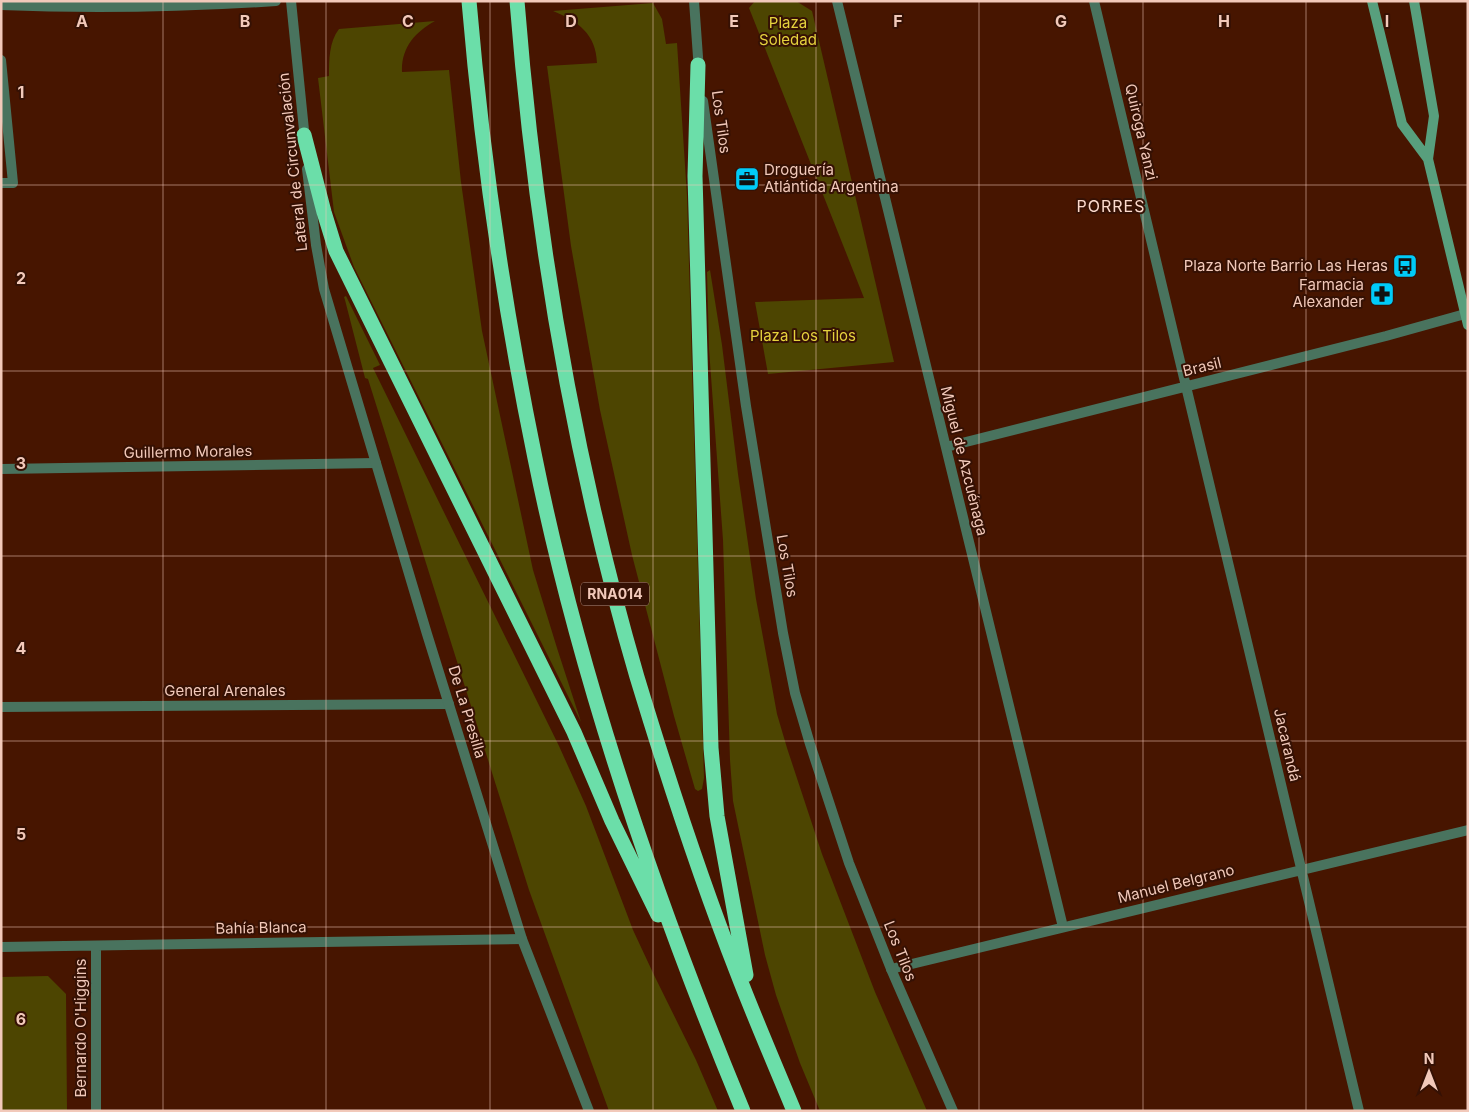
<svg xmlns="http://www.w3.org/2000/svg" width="1469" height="1112" font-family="Inter,sans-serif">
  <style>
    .green { fill: #4d4501 }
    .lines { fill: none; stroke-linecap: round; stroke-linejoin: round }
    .minor { stroke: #49735e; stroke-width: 10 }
    .tertiary { stroke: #49735e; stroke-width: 10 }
    .secondary { stroke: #589f7d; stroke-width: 10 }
    .motorway { stroke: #6bdea9; stroke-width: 15 }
    .grid { fill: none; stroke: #f2c9ba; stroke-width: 1; stroke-opacity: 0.55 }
    .labels { text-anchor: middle; stroke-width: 4; stroke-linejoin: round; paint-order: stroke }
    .shield { fill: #351104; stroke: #b99283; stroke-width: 1 }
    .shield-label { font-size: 14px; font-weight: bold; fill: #f2c9ba }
    .park-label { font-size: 15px; fill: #e5d23d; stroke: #351104 }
    .street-label { font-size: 15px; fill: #f2c9ba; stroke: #351104 }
    .poi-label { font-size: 15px; fill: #f2c9ba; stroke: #351104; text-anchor: end }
    .neighbourhood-label { font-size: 16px; letter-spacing: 1px; fill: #fcdacd; stroke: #351104 }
    .grid-label { font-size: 16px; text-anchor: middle; font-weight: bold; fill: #f2c9ba; stroke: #351104; stroke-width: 4; stroke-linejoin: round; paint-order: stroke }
  </style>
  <rect width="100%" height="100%" fill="#471500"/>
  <!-- green -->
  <path class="green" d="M755 1H796L812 11 894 362 768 374 755 302 864 298 749 8Z
    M653 3 662 19 666 44 677 43 687 196 704 778 702 789 698 791 695 789 674 716 632 555 600 410 571 246 547 66 597 63C596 34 578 21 553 11Z
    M435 21C415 32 401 48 402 72L449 70 461 182 482 331 533 570 557 648 581 722 354 267 334 212 318 78 329 76C329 60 329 42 339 29Z
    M710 270 722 345 738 474 756 599 777 714 787 748 822 854 875 992 927 1111H820L800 1063 776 995 765 955 733 801 730 760 723 540 709 349 707 272Z
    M346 296 380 365 373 368 559 746 586 806 633 930 654 975 696 1060 718 1111H609L529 890 368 379 365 378 345 300 344 297Z
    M48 976 66 994 67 1111H1V977Z"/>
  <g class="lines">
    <!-- minor -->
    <path class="minor" d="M837 1 1063 927
      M1094 1 1359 1111
      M1 60 13 183H1
      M946 447 1386 336 1465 314
      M1 469 376 463
      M1 707 449 704
      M1 947 522 939
      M891 969 1468 830
      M96 1111V946"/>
    <!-- tertiary -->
    <path class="tertiary" d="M291 1 305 140
      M694 1 699 71
      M1 5C93 9 185 7 276 1
      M703 101 746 406 783 633 795 693 810 744 849 863 891 969 953 1111
      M307 169 316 245 324 289 427 634 522 939 589 1111"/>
    <!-- secondary -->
    <path class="secondary" d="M1372 1 1402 124 1428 159
      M1414 1 1434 116 1428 159 1468 325"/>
    <!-- motorway -->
    <path class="motorway" d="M469 1C482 155 504 307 535 458 580 681 656 901 743 1111
      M517 1C535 229 573 458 637 677 667 776 699 875 737 972 755 1019 775 1065 794 1111
      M698 65 695 176 711 748 717 816 746 975
      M304 135 324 212 336 251 574 732 612 821 658 915"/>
  </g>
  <!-- grid -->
  <path class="grid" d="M163 1V1111M326 1V1111M490 1V1111M653 1V1111M816 1V1111M979 1V1111M1143 1V1111M1306 1V1111M1 185H1468M1 371H1468M1 556H1468M1 741H1468M1 927H1468"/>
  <!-- icons -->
  <defs>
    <symbol id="office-square" viewBox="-11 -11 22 22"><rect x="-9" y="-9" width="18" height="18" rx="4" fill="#00cbf8" stroke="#351104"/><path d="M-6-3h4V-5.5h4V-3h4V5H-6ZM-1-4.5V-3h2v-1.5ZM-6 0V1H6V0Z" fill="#111"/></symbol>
    <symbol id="bus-square" viewBox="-11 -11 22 22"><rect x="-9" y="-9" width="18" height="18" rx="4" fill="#00cbf8" stroke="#351104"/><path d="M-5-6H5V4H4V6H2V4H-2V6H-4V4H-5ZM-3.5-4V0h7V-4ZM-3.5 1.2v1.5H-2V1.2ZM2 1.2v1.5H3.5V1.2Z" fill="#111"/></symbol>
    <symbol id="pharmacy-square" viewBox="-11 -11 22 22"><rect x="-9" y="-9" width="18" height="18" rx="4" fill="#00cbf8" stroke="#351104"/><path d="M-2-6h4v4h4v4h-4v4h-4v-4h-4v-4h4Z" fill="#111"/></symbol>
  </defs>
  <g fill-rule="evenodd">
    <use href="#office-square" x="733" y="165" width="28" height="28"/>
    <use href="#bus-square" x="1391" y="252" width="28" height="28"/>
    <use href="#pharmacy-square" x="1368" y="280" width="28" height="28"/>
  </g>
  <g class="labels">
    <!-- shield labels -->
    <rect class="shield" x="581" y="582.5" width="68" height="23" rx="4"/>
    <g class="shield-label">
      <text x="615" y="599">RNA014</text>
    </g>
    <!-- park labels -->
    <g class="park-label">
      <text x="788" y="28">Plaza<tspan x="788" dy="17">Soledad</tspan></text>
      <text x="803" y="341">Plaza Los Tilos</text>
    </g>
    <!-- street labels -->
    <g class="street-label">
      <text transform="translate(721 122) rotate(82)" y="5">Los Tilos</text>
      <text transform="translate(1141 132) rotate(77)" y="5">Quiroga Yanzi</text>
      <text transform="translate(293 162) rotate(-96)" y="5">Lateral de Circunvalación</text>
      <text transform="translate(1202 367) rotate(-14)" y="5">Brasil</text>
      <text transform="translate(188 452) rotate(-1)" y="5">Guillermo Morales</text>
      <text transform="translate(964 461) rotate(76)" y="5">Miguel de Azcuénaga</text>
      <text transform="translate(787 566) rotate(80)" y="5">Los Tilos</text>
      <text x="225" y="696">General Arenales</text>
      <text transform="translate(467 712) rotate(73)" y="5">De La Presilla</text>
      <text transform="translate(1287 745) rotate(77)" y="5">Jacarandá</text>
      <text transform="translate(1176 884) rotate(-14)" y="5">Manuel Belgrano</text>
      <text transform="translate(261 928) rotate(-1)" y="5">Bahía Blanca</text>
      <text transform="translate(900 951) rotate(68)" y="5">Los Tilos</text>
      <text transform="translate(81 1028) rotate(-90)" y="5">Bernardo O'Higgins</text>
    </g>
    <!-- poi labels -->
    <g class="poi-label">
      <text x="764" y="175" text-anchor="start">Droguería<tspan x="764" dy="17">Atlántida Argentina</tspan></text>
      <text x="1388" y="271">Plaza Norte Barrio Las Heras</text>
      <text x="1364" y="290">Farmacia<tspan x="1364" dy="17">Alexander</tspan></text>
    </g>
    <!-- neighbourhood labels -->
    <g class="neighbourhood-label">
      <text x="1111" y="212">PORRES</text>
    </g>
  </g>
  <g class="grid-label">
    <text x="82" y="27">A</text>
    <text x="245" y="27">B</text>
    <text x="408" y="27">C</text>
    <text x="571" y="27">D</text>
    <text x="734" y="27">E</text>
    <text x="898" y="27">F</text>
    <text x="1061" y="27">G</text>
    <text x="1224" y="27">H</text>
    <text x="1387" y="27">I</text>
    <text x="21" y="98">1</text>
    <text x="21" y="284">2</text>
    <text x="21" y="469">3</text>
    <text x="21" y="654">4</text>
    <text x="21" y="840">5</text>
    <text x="21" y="1025">6</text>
  </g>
  <!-- border -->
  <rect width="1469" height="1112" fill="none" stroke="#f2c9ba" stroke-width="5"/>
  <!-- north arrow -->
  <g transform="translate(1429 1072)" stroke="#351104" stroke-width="4" paint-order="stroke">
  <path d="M0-4L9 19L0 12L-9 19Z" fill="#f2c9ba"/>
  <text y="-8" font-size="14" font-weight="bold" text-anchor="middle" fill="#f2c9ba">N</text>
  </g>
</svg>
